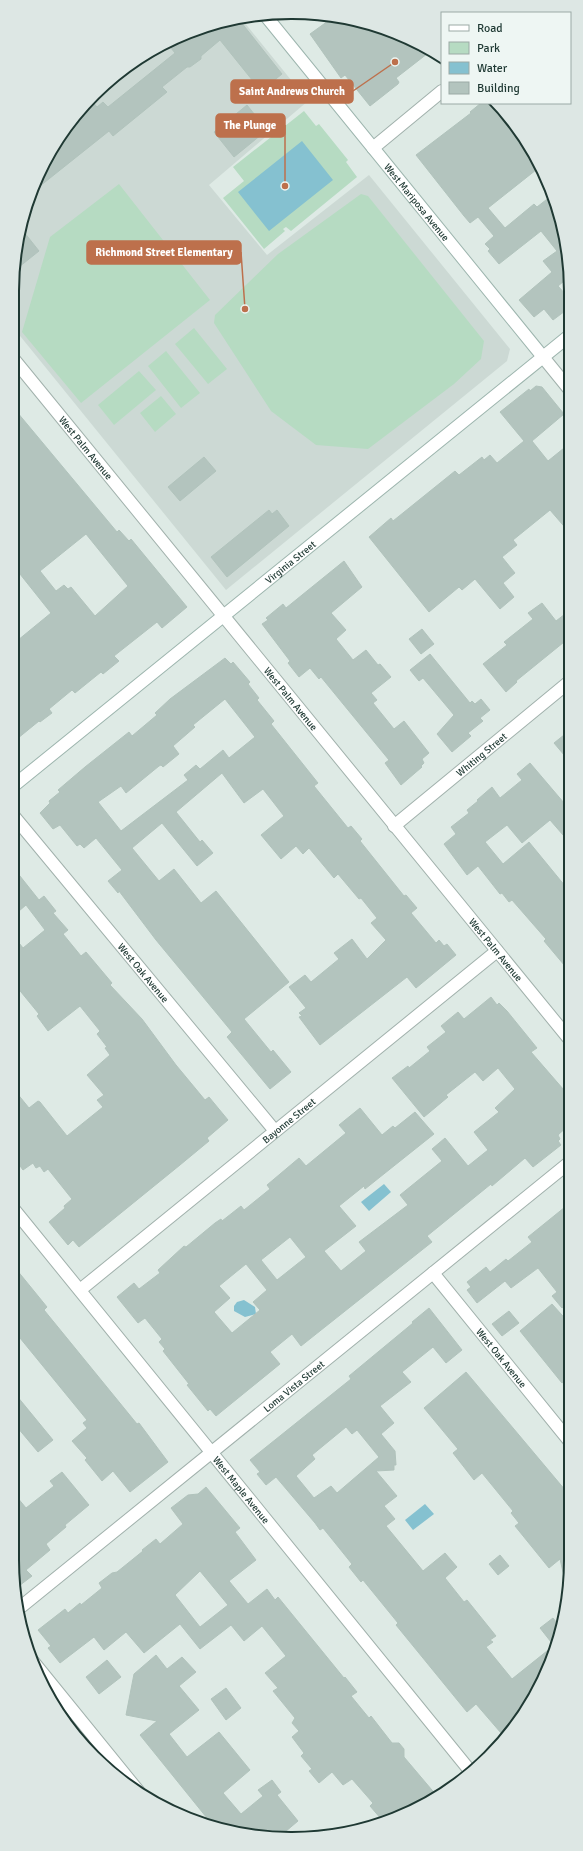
<svg xmlns="http://www.w3.org/2000/svg" width="583" height="1851" font-family="Signika,sans-serif">
  <style>
    .built { fill: #ccd9d4 }
    .green { fill: #b6dbc2 }
    .water { fill: #85c1d0 }
    .building { fill: #b3c4be; stroke: #b1c3bc; fill-rule: evenodd }
    .lines { fill: none; stroke-linecap: round; stroke-linejoin: round }
    .street-casing { stroke: #a1b1ac; stroke-width: 14 }
    .secondary-casing { stroke: #9db5ae; stroke-width: 14 }
    .street { stroke: #fff; stroke-width: 12 }
    .secondary { stroke: #fff; stroke-width: 12 }
    .labels { text-anchor: middle; stroke-width: 3; stroke-linejoin: round; paint-order: stroke }
    .street-label { font-size: 10px; fill: #1f3933; stroke: #eef6f3 }
    .rim { fill: none; stroke: #1f3933; stroke-width: 2 }
    .leader { fill: none; stroke: #bd704c; stroke-width: 1.5 }
    .callout-dot { fill: #bd704c; stroke: #eef6f3; stroke-width: 1.5 }
    .callout { fill: #bd704c; stroke: #bd704c; stroke-width: 1.5 }
    .callout-label { font-size: 11px; text-anchor: middle; font-weight: bold; fill: #fff }
  </style>
  <rect width="100%" height="100%" fill="#deeae5"/>
  <!-- built -->
  <path class="built" d="M240 17 308 101 209 185 267 255 369 175 510 349 507 361 226 590 12 326V291L17 237 33 184 59 136 94 94 136 59 185 33Z"/>
  <!-- green -->
  <path class="green" d="M304 111 316 126 319 124 348 160 346 162 357 177 291 231 286 227 283 229 285 231 264 249 223 198 244 181 233 167Z
    M119 184 210 300 81 403 22 332 50 237Z
    M361 194 368 196 484 341 481 359 454 384 368 449 316 445 271 411 214 323 215 315 278 254Z
    M194 328 227 369 208 384 175 344Z
    M166 351 200 393 181 408 148 366Z
    M139 371 156 390 114 425 98 405Z
    M161 396 176 414 155 432 140 413Z"/>
  <!-- water -->
  <path class="water" d="M302 141 333 180 269 231 238 192Z
    M384 1184 391 1192 369 1211 361 1202Z
    M244 1300 255 1307 256 1314 245 1317 234 1311V1306L237 1302Z
    M425 1504 434 1514 413 1530 405 1520Z"/>
  <!-- building -->
  <path class="building" d="M335 16 346 17 432 50 396 78 399 82 398 84 370 106 345 75 341 78 310 34Z
    M237 17 282 74 261 91 220 40 201 56V59L190 67H187L162 87 167 92 113 136 109 131 30 194 33 184 59 136 90 99 97 107 103 102 108 107 175 53 167 43 185 33Z
    M481 103H495L499 108 501 107 541 166 488 208 505 228 534 204 537 207 551 196 569 255V277L558 286 566 295 563 298 569 308 553 320 544 309 534 317 519 300 552 272 543 261 557 251 541 231 499 264 488 251 490 249 485 244 494 236 478 217 470 223 464 216 416 155 471 113 470 112Z
    M247 105 267 130 234 157 214 132Z
    M20 227 39 251 14 271 17 237Z
    M536 386 542 387 564 414 532 441 548 461 569 444V532L550 510 513 540 517 545 502 557 515 573 503 583 514 597 500 609 475 579 462 590 459 587 429 612 369 537 391 518 393 521 455 471 459 475 482 457 484 460 490 455 497 463 524 441 500 412 529 389 530 391Z
    M12 406 117 532 119 530 129 541 131 539 187 607 162 628 157 622 114 656 119 661 103 674 101 672 75 693 72 690 49 709 52 713 40 722 39 721 12 743V645L51 613 12 564ZM86 534 128 586 95 616 71 587 68 589 64 585 56 591 40 571Z
    M204 457 216 471 180 501 168 487Z
    M269 510 272 514 277 510 289 526 227 577 211 557Z
    M344 561 362 587 331 613 346 630 336 639 353 660 366 650 378 665 380 664 391 677 371 693 377 700 373 703 394 729 404 721 429 753 422 759 424 763 421 766 422 767 401 785 385 763 389 760 321 677 319 679 310 668 299 677 288 663 290 661 262 624 268 620 266 618 283 604 286 608Z
    M542 603 556 621 569 611V638L516 681 517 682 506 692 483 664 507 645 504 642 533 619 528 613Z
    M422 629 434 644 421 654 409 639Z
    M430 654 470 703 472 701 475 704 481 699 490 710 480 718 483 721 468 733 471 736 452 752 437 734 454 715 423 678 419 681 410 670Z
    M225 658 231 664 233 662 250 682 248 684 259 698 257 700 274 721 271 724 318 783 314 786 348 828 351 826 362 839 360 841 404 896 406 895 417 908 411 913 436 943 439 940 444 946 447 944 456 955 416 988 407 977 320 1045 299 1017 302 1016 299 1013 306 1008 289 987 305 975 311 982 339 959 334 953 352 939 367 959 386 940 371 923 377 918 361 898 359 899 338 874 334 878 309 848 303 854 296 846 281 859 261 835 284 816 263 789 244 803 222 773 176 812 200 842 202 840 213 853 197 866 162 823 132 848 159 881 174 869 201 903 216 891 289 982 244 1019 271 1052 273 1050 291 1072 270 1089 227 1037 232 1032 156 940 119 891 118 893 108 881 122 870 96 838 84 848 80 844 77 846 60 825 53 829 40 813 50 803 49 801 60 792 58 790 85 767 129 732 132 736 157 715 155 713 170 699ZM225 699 255 737 229 758 223 750 200 769 196 765 184 775 188 780 121 831 98 802 121 786 126 793 159 766 161 765 163 767 179 754 173 746 195 727 193 725Z
    M569 731V744L570 762 554 743Z
    M530 763 570 810V843L550 820 522 843 507 825 485 842 503 864 529 842 570 892V972L544 941 546 939 512 900 509 902 502 893 500 894 478 866 467 875 444 844 456 834 451 827 469 813 467 810 478 801 477 800 492 787 500 798 522 780 517 774Z
    M12 866 39 900 44 896 56 911 53 913 68 930 63 934 81 956 86 952 112 983 110 985 142 1019 176 1065 205 1100 209 1097 228 1120 207 1138 209 1141 180 1165 79 1247 73 1240 68 1245 49 1222 65 1208 64 1206 72 1199 48 1169 44 1172 40 1166 36 1168 33 1163 23 1170 12 1155V1087L29 1108 38 1101 40 1102 67 1136 103 1107 97 1100 104 1095 87 1075 110 1055 105 1048 107 1047 97 1034 100 1031 80 1006 48 1031 37 1016 39 1014 12 981V934L23 948 45 930 26 905 12 917Z
    M491 997 497 1005 499 1003 507 1011 537 1048 531 1052 570 1097V1124L558 1135 560 1139 558 1141 561 1145 533 1167 525 1158 492 1186 491 1184 427 1236 432 1242 301 1346 292 1334 270 1352 280 1364 216 1416 210 1409 208 1411 187 1385 189 1384 163 1351 165 1349 159 1342 162 1339 145 1318 138 1323 117 1297 134 1283 139 1289 160 1273 158 1270 184 1246 186 1247 215 1223 221 1219 222 1221 241 1206 244 1210 249 1206 270 1189 267 1185 299 1158 306 1166 346 1133 339 1125 360 1108 382 1135 393 1126 395 1128 415 1112 434 1134 365 1189 364 1186 339 1206 356 1226 324 1251 341 1271 366 1251 359 1242 408 1205 400 1195 442 1161 432 1149 445 1138 468 1166 488 1150 474 1132 499 1112 495 1108 515 1089 498 1068 483 1081 475 1072 446 1095 448 1097 424 1117 392 1078 408 1066 409 1068 430 1051 427 1047 446 1032 441 1026 458 1012 464 1019ZM290 1237 306 1257 277 1280 261 1260ZM246 1264 267 1290 253 1302 260 1310 232 1333 214 1312 230 1298 219 1286Z
    M570 1203 571 1308 567 1304 562 1308 552 1296 557 1292 538 1268 511 1288 505 1281 477 1303 467 1290 471 1287 467 1282 486 1267 490 1272 506 1259 508 1261 532 1242 528 1237Z
    M12 1264 47 1307 44 1310 115 1397 137 1424 139 1423 168 1462 130 1492 113 1471 102 1481 85 1460 87 1458 72 1441 87 1428 83 1423 87 1420 20 1338 12 1345Z
    M552 1304 571 1325 562 1334 571 1344V1376L562 1383 520 1331Z
    M429 1308 462 1350 446 1363 433 1347 402 1372 411 1382 380 1406 394 1423 381 1434 395 1451 396 1465H394V1470L376 1471 397 1496 384 1506 395 1519 386 1526 423 1571 445 1553 457 1567 445 1578 464 1602 467 1600 496 1636 490 1640 493 1642 486 1647 512 1679 557 1643 550 1666 525 1713 501 1733 476 1704 467 1712 396 1625 398 1623 363 1580 361 1582 349 1567 352 1564 323 1528 320 1530 315 1523 276 1477 266 1485 257 1474 260 1472 250 1460 351 1379 349 1376 413 1323 412 1322ZM346 1427 352 1434 357 1430 379 1457 337 1493 331 1486 314 1498 296 1476 315 1459 312 1455Z
    M509 1311 519 1323 502 1336 492 1324Z
    M466 1372 571 1497V1560L569 1580 565 1581 560 1559 549 1568 515 1526 519 1523 511 1513 513 1511 482 1473 474 1480 453 1453 458 1449 424 1408Z
    M12 1390 53 1440 38 1452 12 1421Z
    M62 1472 89 1505 65 1525 66 1527 46 1544 50 1550 26 1570 32 1576 15 1589 12 1560V1491L26 1508 54 1486 50 1481Z
    M206 1487 240 1528 235 1532 256 1560 229 1581 248 1604 267 1589 275 1600 278 1597 344 1678 345 1677 357 1692 351 1696 369 1718 371 1716 392 1743H399L404 1749V1757L437 1796 393 1816 390 1813 382 1820 370 1806 373 1803 352 1779 343 1785 332 1772 319 1783 309 1771 312 1769 301 1756 304 1753 292 1737 299 1731 292 1723 295 1718 273 1691 278 1688 265 1673 286 1656 262 1626 244 1641 231 1625 200 1649 180 1624 144 1653 126 1632 104 1650 94 1637 60 1663 48 1648 51 1646 38 1630 65 1609 68 1613 80 1603 81 1605 102 1588 99 1583 112 1573 117 1572 143 1551 142 1550 156 1539 160 1544 183 1524 171 1508 188 1495 198 1494ZM200 1571 228 1605 200 1627 175 1595Z
    M500 1555 509 1566 498 1575 489 1564Z
    M553 1618 561 1628 559 1636 551 1642 540 1628Z
    M156 1655 167 1669 182 1657 196 1672 179 1686 199 1710 169 1734 187 1757 219 1732 250 1770 223 1793 241 1814 263 1796 258 1790 272 1780 281 1792 277 1795 298 1821 279 1837H255L211 1823 140 1735 157 1721 126 1715 134 1674Z
    M107 1660 121 1677 99 1694 86 1677Z
    M226 1688 241 1708 226 1720 211 1699Z"/>
  <g class="lines">
    <defs>
      <g id="street">
        <path d="M373 148 442 91"/>
        <path id="s1" d="M12 357 570 1040"/>
        <path d="M543 357 569 389"/>
        <path id="s2" d="M12 814 275 1131"/>
        <path id="s3" d="M394 826 569 682"/>
        <path id="s4" d="M12 1207 471 1772"/>
        <path id="s5" d="M433 1273 571 1443"/>
        <path id="s6" d="M80 1290 497 951"/>
        <path id="s7" d="M17 1610 570 1162"/>
        <path d="M31 1659 139 1792"/>
      </g>
      <g id="secondary">
        <path id="s8" d="M265 15 543 357"/>
        <path id="s9" d="M12 787 569 336"/>
      </g>
    </defs>
    <!-- street casing -->
    <use href="#street" class="street-casing"/>
    <!-- secondary casing -->
    <use href="#secondary" class="secondary-casing"/>
    <!-- street -->
    <use href="#street" class="street"/>
    <!-- secondary -->
    <use href="#secondary" class="secondary"/>
  </g>
  <g class="labels">
    <!-- street labels -->
    <g class="street-label">
      <text dy="4" stroke="none"><textPath href="#s8" startOffset="241">West Mariposa Avenue</textPath></text>
      <text dy="4" stroke="none"><textPath href="#s1" startOffset="117">West Palm Avenue</textPath></text>
      <text dy="4" stroke="none"><textPath href="#s9" startOffset="358">Virginia Street</textPath></text>
      <text dy="4" stroke="none"><textPath href="#s1" startOffset="441">West Palm Avenue</textPath></text>
      <text dy="4" stroke="none"><textPath href="#s3" startOffset="113">Whiting Street</textPath></text>
      <text dy="4" stroke="none"><textPath href="#s1" startOffset="765">West Palm Avenue</textPath></text>
      <text dy="4" stroke="none"><textPath href="#s2" startOffset="206">West Oak Avenue</textPath></text>
      <text dy="4" stroke="none"><textPath href="#s6" startOffset="269">Bayonne Street</textPath></text>
      <text dy="4" stroke="none"><textPath href="#s5" startOffset="109">West Oak Avenue</textPath></text>
      <text dy="4" stroke="none"><textPath href="#s7" startOffset="356">Loma Vista Street</textPath></text>
      <text dy="4" stroke="none"><textPath href="#s4" startOffset="364">West Maple Avenue</textPath></text>
    </g>
  </g>
  <!-- crop -->
  <path d="M0 0H583V1851H0ZM291 19H292A272 272 0 0 1 564 291V1560A272 272 0 0 1 292 1832H291A272 272 0 0 1 19 1560V291A272 272 0 0 1 291 19Z" fill="#dde7e4" fill-rule="evenodd"/>
  <path class="rim" d="M291 19H292A272 272 0 0 1 564 291V1560A272 272 0 0 1 292 1832H291A272 272 0 0 1 19 1560V291A272 272 0 0 1 291 19Z"/>
  <!-- callouts -->
  <path class="leader" d="M395 62L353 91M285 186L285 125M245 309L241 252"/>
  <g class="callout-dot">
    <circle cx="395" cy="62" r="4"/>
    <circle cx="285" cy="186" r="4"/>
    <circle cx="245" cy="309" r="4"/>
  </g>
  <g class="callout">
    <rect x="231" y="80" width="122" height="23" rx="4"/>
    <rect x="216" y="114" width="69" height="23" rx="4"/>
    <rect x="87" y="241" width="154" height="23" rx="4"/>
  </g>
  <g class="callout-label">
    <text x="292" y="95">Saint Andrews Church</text>
    <text x="250" y="129">The Plunge</text>
    <text x="164" y="256">Richmond Street Elementary</text>
  </g>
  <!-- legend -->
  <rect x="441" y="12" width="130" height="92" fill="#eef6f3" stroke="#9baaa6"/>
  <rect x="449" y="25" width="20" height="6" fill="#ffffff" stroke="#9baaa6"/>
  <text x="477" y="32" font-size="12" fill="#1f3933">Road</text>
  <rect x="449" y="42" width="20" height="12" fill="#b6dbc2" stroke="#9baaa6"/>
  <text x="477" y="52" font-size="12" fill="#1f3933">Park</text>
  <rect x="449" y="62" width="20" height="12" fill="#85c1d0" stroke="#9baaa6"/>
  <text x="477" y="72" font-size="12" fill="#1f3933">Water</text>
  <rect x="449" y="82" width="20" height="12" fill="#b3c4be" stroke="#9baaa6"/>
  <text x="477" y="92" font-size="12" fill="#1f3933">Building</text>
</svg>
